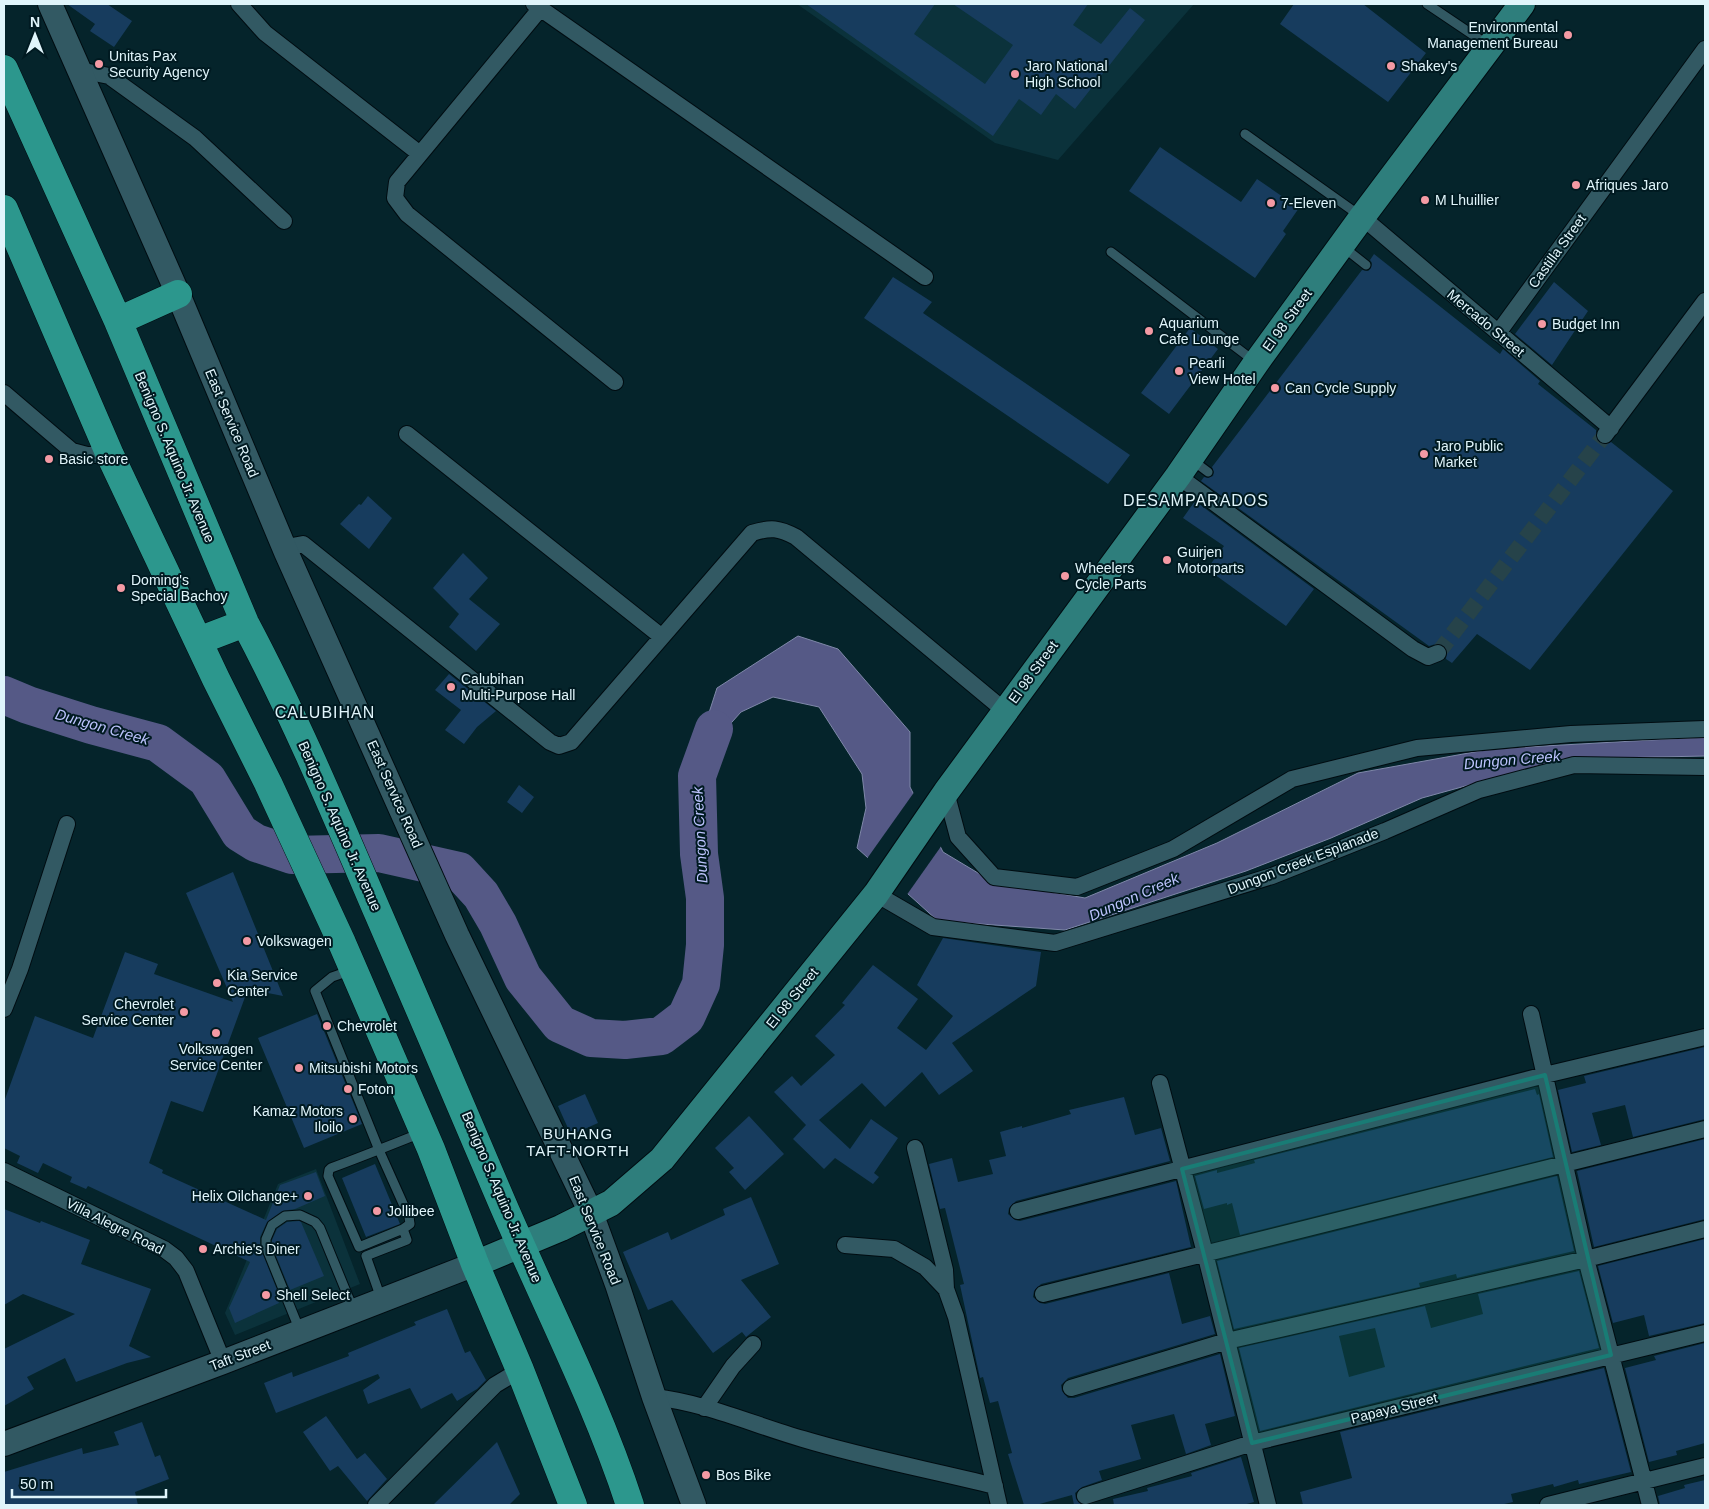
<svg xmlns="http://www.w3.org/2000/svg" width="1709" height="1509" font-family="Helvetica,sans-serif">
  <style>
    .built { fill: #0b323b }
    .water { fill: #555986; stroke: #7f88a9 }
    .pier { fill: #05242b }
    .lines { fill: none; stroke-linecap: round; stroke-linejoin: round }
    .river { stroke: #555986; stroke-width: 38 }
    .building { fill: #173c5e; fill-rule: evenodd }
    .street-tunnel { stroke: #26434a; stroke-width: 16; stroke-dasharray: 16 8; stroke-linecap: butt }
    .lane-casing { stroke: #000c11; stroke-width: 11 }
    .street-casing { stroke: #000c11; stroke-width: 18 }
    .secondary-casing { stroke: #000c11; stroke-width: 26 }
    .primary-casing { stroke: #000c11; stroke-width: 28 }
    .highway-casing { stroke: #000c11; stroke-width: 29 }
    .lane { stroke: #325963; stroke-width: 9 }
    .street { stroke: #325963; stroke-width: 16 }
    .secondary { stroke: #325963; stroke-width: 24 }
    .primary { stroke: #2e7e7c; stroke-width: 26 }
    .highway { stroke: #2c978d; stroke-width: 28 }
    .marked { fill: #197c75; fill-opacity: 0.2; stroke: #197c75; stroke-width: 4; stroke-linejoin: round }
    .poi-dot { fill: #f49aa4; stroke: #001a21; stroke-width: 2 }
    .labels { text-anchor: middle; stroke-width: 4; stroke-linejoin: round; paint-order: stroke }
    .poi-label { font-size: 14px; fill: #e0f5fb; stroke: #001a21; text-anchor: start }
    .street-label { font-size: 14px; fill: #e0f5fb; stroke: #001a21 }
    .water-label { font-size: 15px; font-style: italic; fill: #bcc3fd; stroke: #001a21 }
    .neighbourhood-label { font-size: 15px; letter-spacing: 1px; fill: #e0f5fb; stroke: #001a21 }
    .quarter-label { font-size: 16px; letter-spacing: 1px; fill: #e0f5fb; stroke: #001a21 }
  </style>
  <rect width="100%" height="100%" fill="#05242b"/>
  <!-- built -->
  <path class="built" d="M797 4H1194L1058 160 995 143Z
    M316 1169 360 1284 235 1335 225 1313 278 1184Z"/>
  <!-- water -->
  <path class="water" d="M798 636 838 649 910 732V787L943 852 993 882 1085 898 1217 843 1358 773 1491 749 1705 737V756L1563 759 1422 798 1331 838 1246 871 1065 930 938 921 857 848 866 808 862 774 819 707 773 697 741 712 715 741 697 776 706 722 717 688Z"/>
  <!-- pier -->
  <path class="pier" d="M915 791 942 845 906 896 866 860Z"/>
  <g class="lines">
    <!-- river -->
    <path class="river" d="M4 695 28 705 91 725 158 743 207 779 240 833 256 843 292 855 379 853 459 871 481 895 498 924 523 978 560 1024 591 1038 625 1040 661 1036 686 1017 701 984 705 945V898L699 854 697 776 714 729"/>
  </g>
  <!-- building -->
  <path class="building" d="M67 4H107L132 21 114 47 90 31 95 24Z
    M806 4H935L914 34 985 84 1013 45 953 4H1088L1073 25 1101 44 1130 8 1145 20 1075 109 1056 94 1041 115 1019 99 993 136Z
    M1294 4H1363L1426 53 1388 102 1280 24Z
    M1160 147 1241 202 1257 179 1299 208 1283 231 1286 234 1255 278 1129 191Z
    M1374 254 1500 354 1503 349 1540 381 1538 384 1596 430V438L1599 443 1604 445 1611 442 1673 491 1530 670 1477 634 1452 663 1446 659 1447 650 1444 645 1439 643 1429 646 1201 481 1204 477 1208 478 1213 476 1214 472 1212 467 1362 270 1368 271 1371 268 1372 263 1370 260Z
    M893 277 932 302 923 313 1130 455 1108 484 864 318Z
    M1554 282 1588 311 1552 365 1515 334Z
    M1190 328 1218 349 1169 414 1141 393Z
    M368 496 392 518 369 549 340 524 359 504 361 505Z
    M1195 501 1314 589 1286 626 1207 569 1224 546 1183 518Z
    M463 553 488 578 469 599 500 624 476 651 449 627 459 614 433 588Z
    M449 674 496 711 477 727 464 744 445 730 461 710 435 690Z
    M519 785 534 797 522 813 507 802Z
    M233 872 283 996 248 989 203 1112 171 1101 149 1163 163 1170 162 1173 266 1220 280 1185 316 1172 325 1196 295 1209 282 1211 267 1222 260 1237V1247L279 1295 276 1296 279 1303 235 1323 229 1308 250 1262 88 1186 86 1189 70 1182 72 1177 43 1163 38 1173 17 1163 20 1156 4 1148V1102L35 1016 93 1038 125 952 158 964 154 974 233 1002 186 893Z
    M943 938 1041 952 1036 986 952 1043 973 1071 939 1095 922 1072 885 1107 862 1083 819 1120 850 1149 871 1119 898 1138 874 1173 879 1177 873 1184 835 1158 824 1169 793 1139 806 1125 774 1092 792 1076 801 1086 835 1055 815 1036 845 1005 842 1003 873 965 918 999 897 1028 926 1050 953 1016 917 985Z
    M317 1014 362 1124 304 1148 258 1038Z
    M1705 1047V1119L1633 1137 1625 1105 1592 1113 1601 1145 1572 1152 1558 1090 1586 1083 1584 1076Z
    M1535 1089 1537 1095 1539 1094 1553 1157 1240 1235 1232 1203 1227 1205V1203L1204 1209 1195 1176 1217 1170V1173L1255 1163 1254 1160Z
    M585 1094 598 1123 571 1135 558 1106Z
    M1124 1097 1135 1135 1161 1128 1170 1161 1016 1201 1009 1208 1008 1214 1015 1220 1020 1221 1176 1181 1191 1247 1041 1284 1034 1291 1033 1297 1040 1303 1045 1304 1169 1273 1182 1324 1210 1316 1215 1334 1068 1378 1061 1385 1062 1391 1068 1398H1074L1220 1354 1235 1416 1205 1424 1211 1445 1186 1454 1174 1414 1131 1425 1141 1459 1099 1471 1102 1480 1082 1487 1075 1493 1076 1499 1082 1505H1074L1072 1495 1036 1505H1024L1008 1454 1012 1453 998 1401 990 1403 983 1377 980 1378 960 1285 964 1284 945 1208 940 1209 929 1164 952 1158 958 1182 993 1174 989 1160 1006 1156 1000 1132 1022 1126V1128L1071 1114 1069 1110Z
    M749 1116 784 1154 745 1190 729 1172 734 1168 715 1148Z
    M1705 1139V1219L1594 1247 1577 1171Z
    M375 1164 400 1224 366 1237 342 1178Z
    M1557 1176 1574 1251 1457 1278 1456 1274 1419 1283 1420 1287 1234 1329 1217 1261Z
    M751 1197 779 1264 741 1280 771 1317 746 1337 742 1332 713 1353 672 1300 648 1310 623 1252 668 1232 671 1240 725 1215 723 1209Z
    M4 1209 40 1223 41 1221 90 1240 81 1264 151 1289 129 1346 151 1357 127 1363 76 1382 65 1358 27 1377 34 1389 4 1406V1349L75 1314 23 1294 4 1305Z
    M299 1221 301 1222 324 1276 290 1290 272 1246V1240L277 1229 287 1222Z
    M1705 1239V1323L1649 1336 1644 1315 1613 1323 1598 1266Z
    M1579 1271 1599 1348 1260 1431 1239 1348 1425 1306 1431 1328 1483 1314 1478 1294ZM1375 1328 1385 1367 1349 1377 1339 1336Z
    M447 1309 465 1353 470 1351 486 1380 477 1389 457 1401 452 1393 421 1409 410 1388 368 1404 363 1390 380 1378 378 1374 276 1413 264 1383 292 1372 293 1377 349 1356 348 1353 416 1325 414 1322Z
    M1705 1343V1443L1676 1451 1677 1455 1649 1462 1625 1368 1656 1360 1654 1356Z
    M1604 1368 1631 1472 1579 1484 1578 1480 1554 1487 1553 1484 1511 1494 1513 1502 1500 1505H1303L1300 1492 1352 1478 1340 1432Z
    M326 1416 357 1459 365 1453 387 1479 367 1501 338 1466 330 1471 303 1432Z
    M142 1422 155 1457 160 1455 169 1479 135 1492 138 1505H4V1472L82 1448 83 1454 119 1445 114 1432Z
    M497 1442 520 1494 509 1505H433Z
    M1241 1457 1254 1502 1243 1505H1114L1113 1499 1148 1491 1147 1488 1192 1476 1191 1473Z
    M1705 1480V1505H1660L1658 1496 1685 1488 1684 1485Z"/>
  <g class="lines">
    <!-- street-tunnel -->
    <path class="street-tunnel" d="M1438 653 1604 436"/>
    <defs>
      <path id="lane" d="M1427 4 1488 45
        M1245 134 1359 215
        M1342 246 1366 265
        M1111 252 1254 361
        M1192 460 1208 472
        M352 970 332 977 315 991 379 1150 409 1217 410 1224 403 1229 359 1247 328 1176 329 1170 331 1168C361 1157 391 1145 421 1133
        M382 1301 366 1256 407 1240 403 1229
        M300 1331 266 1247V1239L272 1225 285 1216 300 1215 315 1222 320 1228 354 1311"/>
      <path id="street" d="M239 4 265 33 420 154
        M534 4 925 277
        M540 9 397 182 395 198 407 214 615 382
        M79 70 109 76 195 138 284 221
        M1362 217 1611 428
        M1498 333 1705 49
        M4 393 72 451 87 455H110
        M407 434 662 637
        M1605 435 1705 301
        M1178 476 1413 649 1428 657 1438 653
        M286 552 292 546 303 544 550 742 559 746 571 742 752 533C771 527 779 528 796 537L1005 711
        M946 792 958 837 994 877 1077 887 1173 849 1292 779 1417 748 1571 734 1705 729
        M876 894 933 927 1055 943 1272 876 1385 831 1479 790 1574 765 1705 767
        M4 1009 20 969 67 824
        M1531 1014 1586 1259 1650 1505
        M1160 1083 1205 1253 1268 1505
        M915 1148 945 1270 946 1289 956 1317 999 1505
        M4 1171 164 1249 176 1258 186 1271 223 1362
        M1018 1211 1545 1075 1705 1037
        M845 1245 894 1249 925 1267 946 1289
        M1043 1294 1705 1129
        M1071 1388 1227 1341 1586 1259 1705 1229
        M654 1397C706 1403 754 1425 803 1439 866 1458 931 1470 995 1486
        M704 1408 733 1366 753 1344
        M1085 1496 1252 1443 1705 1333
        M376 1505 495 1385 520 1370
        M1548 1505 1705 1466"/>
      <path id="secondary" d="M50 4 178 294 286 552 457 935 591 1213 617 1284 654 1397 694 1505
        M4 1444 223 1362 475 1264"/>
      <path id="primary" d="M475 1264 561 1228 611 1203 662 1159 876 894 946 792 1178 476 1256 363 1362 217 1522 4"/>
      <path id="highway" d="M4 69 118 321 245 623C295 717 336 815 378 913 418 1006 459 1100 498 1193 542 1297 595 1398 630 1505
        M4 209 110 455 216 679 268 783 342 943 431 1149 475 1264 520 1370 573 1505
        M118 321 178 294
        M198 641 245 623"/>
    </defs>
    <!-- lane casing -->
    <use href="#lane" class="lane-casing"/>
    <!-- street casing -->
    <use href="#street" class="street-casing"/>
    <!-- secondary casing -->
    <use href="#secondary" class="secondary-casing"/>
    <!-- primary casing -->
    <use href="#primary" class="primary-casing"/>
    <!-- highway casing -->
    <use href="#highway" class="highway-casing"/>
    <!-- lane -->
    <use href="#lane" class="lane"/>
    <!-- street -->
    <use href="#street" class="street"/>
    <!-- secondary -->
    <use href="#secondary" class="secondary"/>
    <!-- primary -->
    <use href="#primary" class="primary"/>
    <!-- highway -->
    <use href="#highway" class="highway"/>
  </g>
  <!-- marked area -->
  <path class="marked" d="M1545 1075 1611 1355 1252 1443 1182 1169Z"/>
  <!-- markers -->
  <g class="poi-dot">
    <circle cx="1568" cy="35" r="5"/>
    <circle cx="99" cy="64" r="5"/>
    <circle cx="1391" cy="66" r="5"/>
    <circle cx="1015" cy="74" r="5"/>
    <circle cx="1576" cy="185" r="5"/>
    <circle cx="1425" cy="200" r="5"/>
    <circle cx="1271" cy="203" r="5"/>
    <circle cx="1542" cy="324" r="5"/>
    <circle cx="1149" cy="331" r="5"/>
    <circle cx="1179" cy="371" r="5"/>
    <circle cx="1275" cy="388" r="5"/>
    <circle cx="1424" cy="454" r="5"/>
    <circle cx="49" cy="459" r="5"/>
    <circle cx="1167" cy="560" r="5"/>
    <circle cx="1065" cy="576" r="5"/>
    <circle cx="121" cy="588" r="5"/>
    <circle cx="451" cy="687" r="5"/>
    <circle cx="247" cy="941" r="5"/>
    <circle cx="217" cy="983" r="5"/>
    <circle cx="184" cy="1012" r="5"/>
    <circle cx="327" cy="1026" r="5"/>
    <circle cx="216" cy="1033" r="5"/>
    <circle cx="299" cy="1068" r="5"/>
    <circle cx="348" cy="1089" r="5"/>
    <circle cx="353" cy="1119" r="5"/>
    <circle cx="308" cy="1196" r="5"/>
    <circle cx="377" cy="1211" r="5"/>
    <circle cx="203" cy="1249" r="5"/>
    <circle cx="266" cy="1295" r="5"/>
    <circle cx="706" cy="1475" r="5"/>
  </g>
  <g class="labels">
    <!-- poi labels -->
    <g class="poi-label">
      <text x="1558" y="32" text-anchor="end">Environmental<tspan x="1558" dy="16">Management Bureau</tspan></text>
      <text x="109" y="61">Unitas Pax<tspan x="109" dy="16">Security Agency</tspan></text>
      <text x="1025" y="71">Jaro National<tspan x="1025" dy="16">High School</tspan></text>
      <text x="1401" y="71">Shakey's</text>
      <text x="1586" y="190">Afriques Jaro</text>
      <text x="1435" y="205">M Lhuillier</text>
      <text x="1281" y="208">7-Eleven</text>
      <text x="1159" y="328">Aquarium<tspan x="1159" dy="16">Cafe Lounge</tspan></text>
      <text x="1552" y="329">Budget Inn</text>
      <text x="1189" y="368">Pearli<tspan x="1189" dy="16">View Hotel</tspan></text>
      <text x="1285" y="393">Can Cycle Supply</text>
      <text x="1434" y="451">Jaro Public<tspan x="1434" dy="16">Market</tspan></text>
      <text x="59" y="464">Basic store</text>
      <text x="1177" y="557">Guirjen<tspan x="1177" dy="16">Motorparts</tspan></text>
      <text x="1075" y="573">Wheelers<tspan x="1075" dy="16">Cycle Parts</tspan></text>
      <text x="131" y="585">Doming's<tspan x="131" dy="16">Special Bachoy</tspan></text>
      <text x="461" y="684">Calubihan<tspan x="461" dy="16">Multi-Purpose Hall</tspan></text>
      <text x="257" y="946">Volkswagen</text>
      <text x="227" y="980">Kia Service<tspan x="227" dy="16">Center</tspan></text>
      <text x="174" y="1009" text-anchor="end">Chevrolet<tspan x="174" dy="16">Service Center</tspan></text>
      <text x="337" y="1031">Chevrolet</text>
      <text x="216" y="1054" text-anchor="middle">Volkswagen<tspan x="216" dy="16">Service Center</tspan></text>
      <text x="309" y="1073">Mitsubishi Motors</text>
      <text x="358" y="1094">Foton</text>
      <text x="343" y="1116" text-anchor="end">Kamaz Motors<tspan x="343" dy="16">Iloilo</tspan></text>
      <text x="298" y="1201" text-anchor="end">Helix Oilchange+</text>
      <text x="387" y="1216">Jollibee</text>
      <text x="213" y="1254">Archie's Diner</text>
      <text x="276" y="1300">Shell Select</text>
      <text x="716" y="1480">Bos Bike</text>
    </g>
    <!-- street labels -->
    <g class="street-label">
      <text transform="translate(1557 251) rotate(-54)" y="5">Castilla Street</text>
      <text transform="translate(1287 320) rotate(-54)" y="5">El 98 Street</text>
      <text transform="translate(1486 323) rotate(40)" y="5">Mercado Street</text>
      <text transform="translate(232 423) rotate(67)" y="5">East Service Road</text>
      <text transform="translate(175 457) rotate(67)" y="5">Benigno S. Aquino Jr. Avenue</text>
      <text transform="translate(1033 672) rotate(-54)" y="5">El 98 Street</text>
      <text transform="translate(395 794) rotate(66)" y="5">East Service Road</text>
      <text transform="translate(340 826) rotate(66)" y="5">Benigno S. Aquino Jr. Avenue</text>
      <text transform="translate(1303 861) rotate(-21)" y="5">Dungon Creek Esplanade</text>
      <text transform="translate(792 998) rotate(-51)" y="5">El 98 Street</text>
      <text transform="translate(502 1197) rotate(67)" y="5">Benigno S. Aquino Jr. Avenue</text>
      <text transform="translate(115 1226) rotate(27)" y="5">Villa Alegre Road</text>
      <text transform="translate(595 1230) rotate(68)" y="5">East Service Road</text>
      <text transform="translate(240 1355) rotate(-21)" y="5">Taft Street</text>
      <text transform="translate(1394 1408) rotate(-14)" y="5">Papaya Street</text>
    </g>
    <!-- water labels -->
    <g class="water-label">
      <text transform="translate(102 727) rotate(16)" y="5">Dungon Creek</text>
      <text transform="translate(1512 760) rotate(-5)" y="5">Dungon Creek</text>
      <text transform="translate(700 835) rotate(-93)" y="5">Dungon Creek</text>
      <text transform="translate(1134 897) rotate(-24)" y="5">Dungon Creek</text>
    </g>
    <!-- neighbourhood labels -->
    <g class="neighbourhood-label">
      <text x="578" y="1139">BUHANG<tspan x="578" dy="17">TAFT-NORTH</tspan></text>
    </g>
    <!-- quarter labels -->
    <g class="quarter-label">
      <text x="1196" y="506">DESAMPARADOS</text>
      <text x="325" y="718">CALUBIHAN</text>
    </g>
  </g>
  <!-- border -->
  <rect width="1709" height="1509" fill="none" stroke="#e0f5fb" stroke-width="10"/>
  <!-- north arrow -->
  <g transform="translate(35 35)" stroke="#001a21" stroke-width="4" paint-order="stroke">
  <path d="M0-4L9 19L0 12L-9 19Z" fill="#e0f5fb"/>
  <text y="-8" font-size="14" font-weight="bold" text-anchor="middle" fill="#e0f5fb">N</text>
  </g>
  <!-- scale -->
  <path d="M12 1489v8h154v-8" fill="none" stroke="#e0f5fb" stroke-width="2.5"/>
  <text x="20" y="1489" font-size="15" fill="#e0f5fb" stroke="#001a21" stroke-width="4" paint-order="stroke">50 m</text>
</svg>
